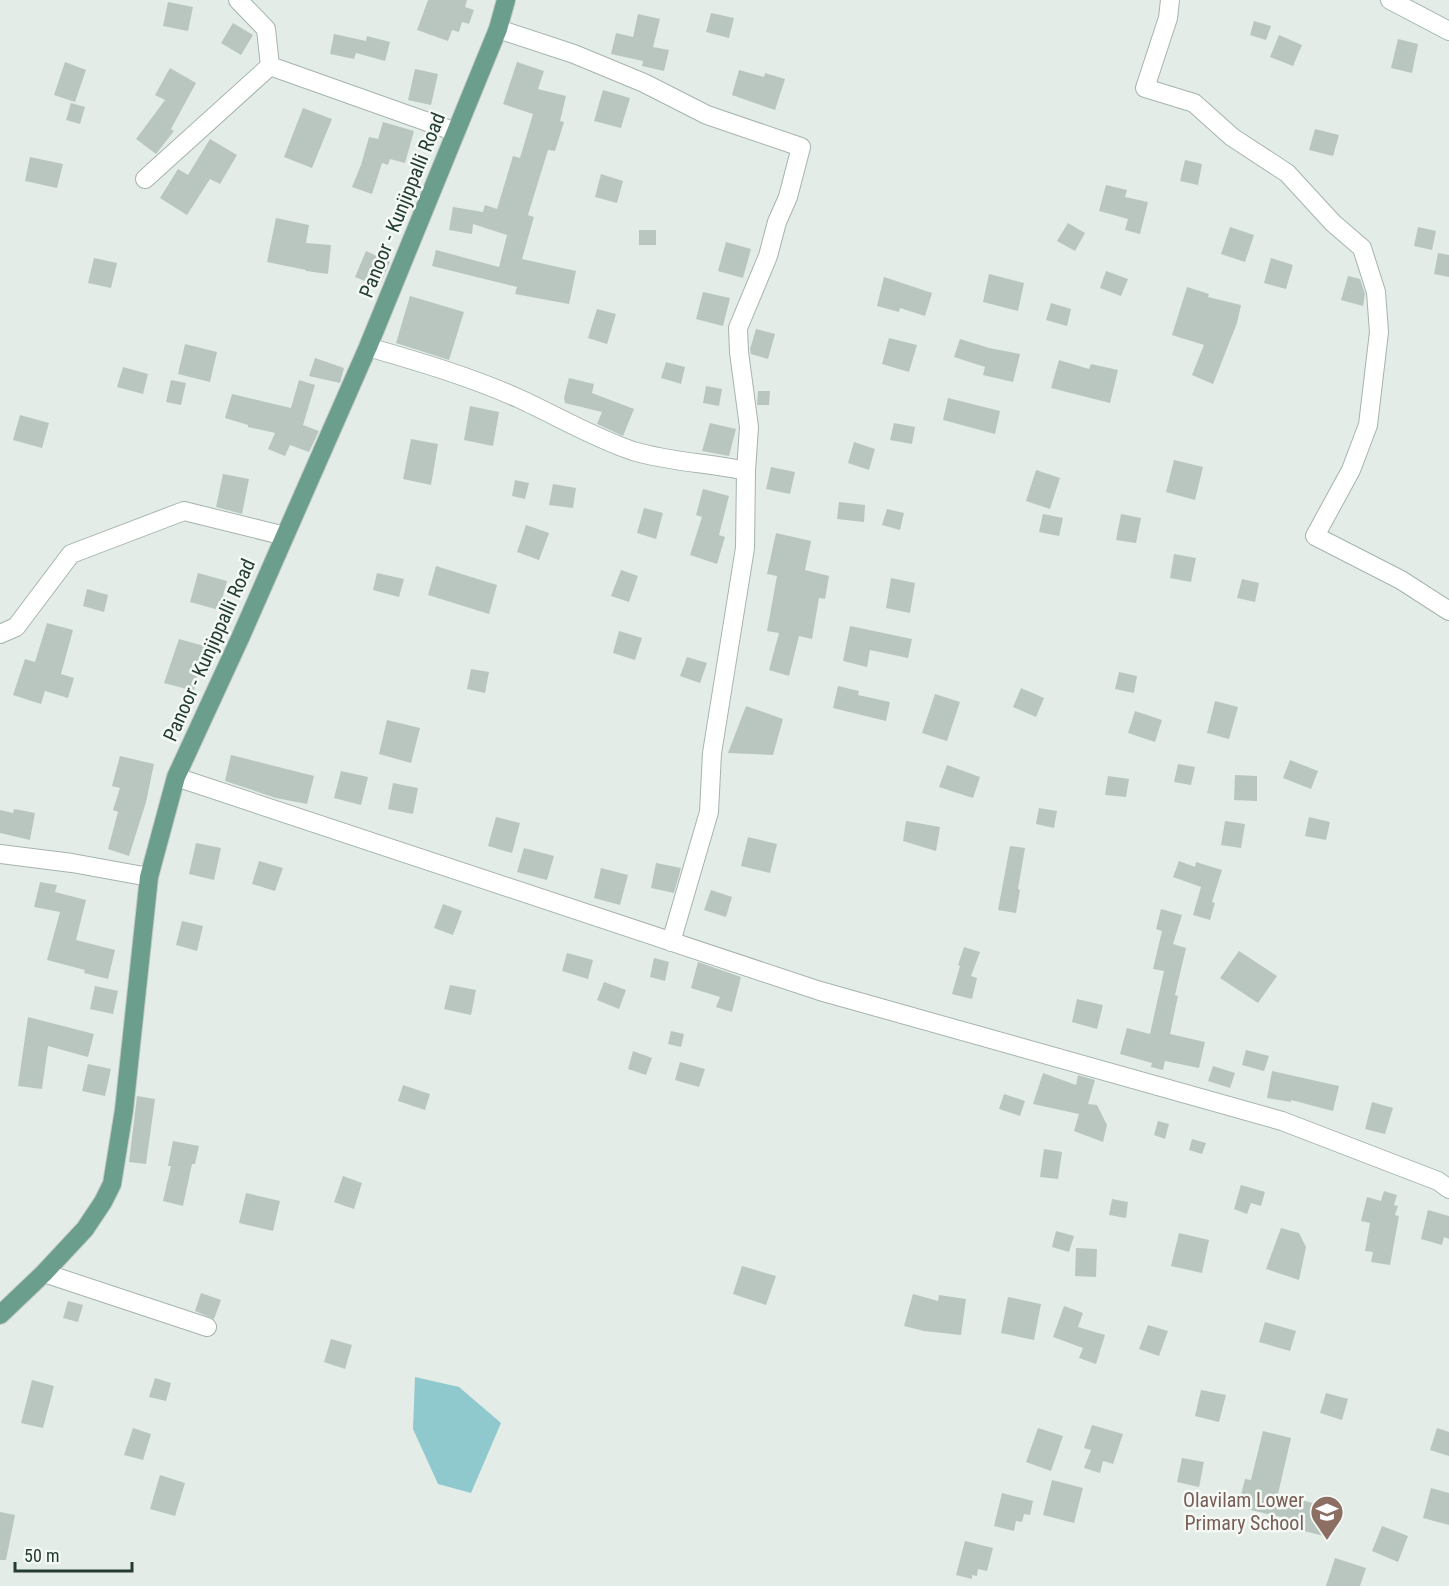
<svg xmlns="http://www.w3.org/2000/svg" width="1449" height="1586" font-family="'Roboto Condensed',sans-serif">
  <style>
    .water { fill: #8fc9cd }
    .building { fill: #b9c6c0 }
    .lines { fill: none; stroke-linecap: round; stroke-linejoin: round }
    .minor-casing { stroke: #a6b4ad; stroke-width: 20 }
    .major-casing { stroke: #c2c8c6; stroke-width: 20 }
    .minor { stroke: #fff; stroke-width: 18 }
    .major { stroke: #6b9e8c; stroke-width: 18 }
    .labels { text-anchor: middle; stroke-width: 5; stroke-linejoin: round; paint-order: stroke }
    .street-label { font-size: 20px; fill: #243c33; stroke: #f4f9f6 }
    .education-label { font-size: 20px; fill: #785e54; stroke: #f4f9f6; text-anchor: end }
  </style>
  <rect width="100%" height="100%" fill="#e3ece7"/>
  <!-- water -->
  <path class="water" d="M415 1377 459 1387 501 1423 471 1493 438 1484 413 1429Z"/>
  <!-- building -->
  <path class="building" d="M428 0H467L465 7 474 10 469 24 462 22 459 32 452 30 448 41 417 30Z
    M168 2 193 7 188 31 163 26Z
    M711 13 734 18 729 38 706 32Z
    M638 14 660 19 653 47 669 50 664 71 642 66 643 61 611 54 616 33 633 37Z
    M1254 21 1271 26 1266 40 1250 35Z
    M233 23 253 35 241 55 221 43Z
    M334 34 366 41 367 36 390 42 385 61 356 53 354 59 330 54Z
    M1279 35 1302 45 1293 66 1270 57Z
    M1398 39 1418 44 1412 73 1391 68Z
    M65 62 86 70 75 102 54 95Z
    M517 62 544 71 538 89 566 96 560 121 564 122 555 151 548 150 528 215 534 217 522 259 576 271 569 304 515 294 517 287 432 266 436 250 499 267 507 235 473 224 472 234 449 230 453 207 483 212 485 205 497 209 513 156 520 158 533 114 503 104Z
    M170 68 196 83 171 129 174 131 156 154 136 139 165 100 155 95Z
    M415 69 438 74 431 105 408 100Z
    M739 70 764 77 765 73 785 79 775 110 732 95Z
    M603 90 630 98 621 128 594 121Z
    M71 103 85 107 80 124 66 120Z
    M303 108 332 119 312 168 284 157Z
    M383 122 414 131 405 163 390 159 388 165 382 163 372 194 352 187 361 165 369 137 378 139Z
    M1315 129 1339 135 1333 156 1309 150Z
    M210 139 237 155 220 184 210 179 187 215 160 198 178 169 188 175Z
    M30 157 63 164 57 188 25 181Z
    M1185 160 1202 164 1198 185 1180 181Z
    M601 174 623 181 617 203 595 197Z
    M1106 185 1127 190 1125 197 1148 202 1140 234 1125 230 1128 219 1099 211Z
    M276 218 309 225 306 243 331 245 328 274 306 271V270L267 262Z
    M1068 223 1085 233 1075 251 1057 241Z
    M1230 227 1254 235 1245 262 1221 254Z
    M1418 227 1436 231 1432 250 1414 246Z
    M639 230H656V245H639Z
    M726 242 751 249 743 278 718 271Z
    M366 251 390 262 379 287 355 277Z
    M1438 253 1449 255V277L1434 274Z
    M94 258 117 263 111 288 88 283Z
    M1271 258 1293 265 1286 289 1264 283Z
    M1106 271 1128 279 1121 296 1100 288Z
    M989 274 1024 283 1018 311 983 302Z
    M1348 276 1360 279 1365 294 1363 306 1341 300Z
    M884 277 932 293 925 316 900 308 899 312 877 306Z
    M1187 287 1209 294 1208 297 1241 305 1237 323 1213 384 1192 375 1204 345 1172 335Z
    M703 292 730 298 723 326 696 319Z
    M410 296 464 312 449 360 396 343Z
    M1051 303 1071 309 1067 326 1046 320Z
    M597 309 616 314 607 344 588 338Z
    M756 329 775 334 768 359 751 354 750 349Z
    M889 338 917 345 909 372 882 364Z
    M960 339 989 348 1020 354 1013 382 983 375 985 367 954 357Z
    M185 344 217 352 210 382 178 374Z
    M315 358 344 368 340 383 309 376Z
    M1059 360 1089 369 1091 364 1118 370 1110 403 1051 388Z
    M666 362 685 367 681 384 661 378Z
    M123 367 148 374 143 394 117 387Z
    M569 378 594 384 592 393 634 409 623 436 597 424 602 412 565 403 564 398Z
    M171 380 186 383 181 405 166 402Z
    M299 380 315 385 303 425 319 431 309 452 290 445 285 456 268 449 275 433 248 427V425L225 418 232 394 291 408Z
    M706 386 722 389 719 406 703 403Z
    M758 391H770L769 405H757Z
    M948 398 1000 411 995 434 943 420Z
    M470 406 499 412 493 446 464 440Z
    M20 415 49 423 42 448 13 440Z
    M710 423 736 429 729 456 702 451Z
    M894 423 915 427 912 444 890 440Z
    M411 439 438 444 431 485 403 479Z
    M854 442 875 449 869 470 848 463Z
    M1174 460 1203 467 1195 500 1166 492Z
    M771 467 795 472 790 494 766 489Z
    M1036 470 1060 478 1050 509 1026 501Z
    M223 474 249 479 242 514 216 507Z
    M515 480 529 483 525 499 512 496Z
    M553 484 576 488 573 508 549 505Z
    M703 489 729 496 719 535 725 537 717 564 690 555 702 517 696 515Z
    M839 502 865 505 864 522 837 519Z
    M644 508 663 513 656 539 637 533Z
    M887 509 904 513 900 530 882 525Z
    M1043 514 1063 518 1059 536 1039 532Z
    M1121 514 1141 518 1136 543 1116 540Z
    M526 525 549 533 539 560 517 552Z
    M776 533 811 541 805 570 829 576 825 599 819 598 812 639 799 636 789 676 769 670 779 633 767 631 777 576 767 574Z
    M1174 554 1196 558 1191 582 1170 578Z
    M436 566 497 585 489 614 428 595Z
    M621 570 638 576 629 602 611 596Z
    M198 573 227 581 219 610 190 602Z
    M377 573 404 579 399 597 373 590Z
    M891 578 915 583 910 613 886 608Z
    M1242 579 1259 583 1255 602 1237 598Z
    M87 589 108 595 104 612 83 606Z
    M47 623 73 630 61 674 74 678 68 698 45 691 41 704 13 695 25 659 35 662Z
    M850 626 912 639 908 658 870 650 867 667 843 661Z
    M619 631 642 638 635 660 613 653Z
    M179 639 204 646 194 691 164 683Z
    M687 657 707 663 700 683 680 676Z
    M471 669 489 672 485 693 467 689Z
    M1119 672 1137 676 1134 693 1115 689Z
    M838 686 859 691 858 695 890 702 886 721 833 708Z
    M1021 688 1044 698 1036 717 1013 707Z
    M935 694 960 702 947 741 922 733Z
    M1215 701 1238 707 1229 739 1207 733Z
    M746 706 783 719 773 755 728 753Z
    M1135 711 1162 720 1155 742 1128 733Z
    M387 720 420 728 411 763 379 754Z
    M231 755 314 776 307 804 276 798 225 781Z
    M120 756 154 764 146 802 129 856 108 849 118 812 113 810 120 788 112 786Z
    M1290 760 1318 771 1311 789 1283 778Z
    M1178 764 1195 767 1191 785 1174 782Z
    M947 765 980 777 973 798 939 787Z
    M341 771 368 777 361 805 334 798Z
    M1235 775 1257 776V801L1234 800Z
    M1108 776 1129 779 1126 797 1105 795Z
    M393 783 418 788 413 814 388 809Z
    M1039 808 1057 811 1054 828 1036 824Z
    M14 809 35 813 30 840 0 833V810L13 813Z
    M496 817 520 823 512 853 488 846Z
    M1309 817 1330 822 1326 840 1305 836Z
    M906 821 940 827 936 851 903 841Z
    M1225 821 1245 824 1241 848 1221 845Z
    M748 837 777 844 770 873 741 866Z
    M196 843 221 848 214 880 189 874Z
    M1010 846 1025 848 1018 889 1020 890 1016 913 998 910Z
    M524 848 554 856 547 880 517 872Z
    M259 861 283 868 275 891 252 884Z
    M1179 861 1195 867 1196 862 1222 870 1212 902 1215 903 1210 920 1193 915 1201 887 1173 877Z
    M656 863 681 868 674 893 651 888Z
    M601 868 628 875 620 905 594 898Z
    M40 882 57 885 55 892 86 900 76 940 115 950 108 979 84 973 85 970 47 960 60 912 34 907Z
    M711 890 732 897 726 917 704 910Z
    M443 904 462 911 453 935 434 928Z
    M1161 909 1182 915 1173 944 1186 948 1175 995 1178 996 1170 1034 1205 1042 1199 1068 1165 1061 1163 1070 1151 1067 1152 1063 1120 1054 1127 1028 1150 1034 1164 971 1153 969 1162 931 1156 929Z
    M182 921 203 926 197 951 176 945Z
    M964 947 980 952 971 976 977 978 972 999 952 994 960 966 958 965Z
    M1239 951 1277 976 1258 1003 1220 978Z
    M567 953 593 960 588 979 562 971Z
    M654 958 669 962 665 981 650 977Z
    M698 962 741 977 732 1012 716 1007 720 997 691 988Z
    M604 982 626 990 619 1009 597 1000Z
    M450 985 476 990 471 1015 444 1009Z
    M95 986 118 991 113 1014 90 1009Z
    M1077 999 1103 1005 1097 1029 1072 1022Z
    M28 1017 94 1034 88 1057 48 1046 42 1089 18 1086Z
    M671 1031 684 1034 681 1047 668 1044Z
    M1246 1050 1269 1056 1264 1071 1242 1065Z
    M633 1051 652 1058 646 1075 628 1069Z
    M680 1062 705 1069 699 1087 675 1080Z
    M88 1064 111 1069 105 1096 82 1091Z
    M1213 1066 1235 1073 1230 1088 1208 1081Z
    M1272 1071 1339 1086 1333 1111 1291 1100V1102L1267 1098Z
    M1043 1073 1076 1085 1078 1075 1095 1080 1088 1104 1097 1105 1107 1125 1103 1142 1074 1131 1079 1114 1033 1104Z
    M403 1085 430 1094 425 1110 398 1101Z
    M1004 1094 1025 1101 1020 1116 999 1109Z
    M137 1096 155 1099 146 1164 129 1162Z
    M1372 1102 1393 1108 1385 1134 1365 1129Z
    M1158 1121 1169 1124 1165 1139 1154 1135Z
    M1192 1139 1206 1143 1202 1154 1189 1150Z
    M173 1141 199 1146 195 1164H192L183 1206 163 1201 171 1166H168Z
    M1044 1149 1062 1152 1058 1179 1040 1177Z
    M343 1176 362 1183 354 1209 334 1202Z
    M1241 1185 1265 1192 1261 1206 1251 1203 1247 1214 1234 1209Z
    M1384 1191 1397 1195 1394 1205 1398 1206 1395 1215 1399 1216 1390 1265 1371 1262 1373 1252 1365 1251 1370 1223 1361 1221 1367 1197 1381 1201Z
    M246 1193 280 1201 273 1231 239 1223Z
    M1112 1199 1128 1202 1126 1218 1109 1215Z
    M1428 1210 1449 1216V1239L1444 1237 1442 1245 1421 1239Z
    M1281 1228 1299 1233 1306 1247 1299 1280 1266 1269Z
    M1056 1231 1074 1236 1069 1252 1052 1247Z
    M1179 1233 1209 1240 1202 1273 1171 1266Z
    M1076 1248 1097 1249 1096 1277 1075 1276Z
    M742 1266 776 1276 766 1305 733 1294Z
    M201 1293 221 1300 214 1319 195 1311Z
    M913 1294 938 1301 939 1295 966 1299 961 1335 924 1331 904 1326Z
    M1008 1297 1041 1304 1034 1340 1001 1333Z
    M68 1301 83 1305 78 1322 63 1318Z
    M1064 1306 1083 1313 1078 1327 1105 1335 1096 1364 1079 1358 1083 1348 1053 1337Z
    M1265 1322 1296 1331 1290 1351 1259 1342Z
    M1148 1325 1168 1331 1159 1356 1139 1349Z
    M331 1339 352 1345 345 1369 324 1362Z
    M155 1378 171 1383 166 1401 149 1397Z
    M32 1380 54 1386 43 1428 21 1423Z
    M1201 1390 1226 1395 1219 1422 1195 1416Z
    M1326 1393 1348 1399 1342 1420 1320 1413Z
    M1092 1425 1123 1434 1113 1464 1103 1461 1100 1473 1084 1468 1091 1450 1084 1448Z
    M133 1428 151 1434 143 1460 124 1455Z
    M1038 1428 1063 1436 1051 1471 1026 1462Z
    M1437 1428 1449 1432V1456L1430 1450Z
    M1263 1431 1291 1438 1278 1494 1332 1508 1324 1536 1292 1528 1294 1520 1238 1507 1245 1479 1251 1480Z
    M1182 1458 1204 1462 1199 1487 1177 1482Z
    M160 1475 185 1483 175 1516 150 1509Z
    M1052 1480 1083 1488 1074 1523 1043 1515Z
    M1431 1488 1449 1493V1525L1423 1518Z
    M1002 1493 1033 1501 1030 1515 1024 1514 1022 1522 1016 1521 1014 1531 994 1526Z
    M0 1512 15 1515 6 1560H0Z
    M1382 1526 1408 1536 1398 1562 1372 1551Z
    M965 1541 993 1548 987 1571 978 1569 977 1576 972 1575V1579L956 1575Z
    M1335 1558 1366 1568 1360 1586H1326Z"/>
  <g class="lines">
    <defs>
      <path id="minor" d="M238 0 266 29 270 66
        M1170 0 1168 18 1145 88 1194 103 1232 137 1287 173 1333 223 1362 248 1376 292 1379 332 1368 425 1351 470 1315 536 1401 580 1449 611
        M1390 0 1449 31
        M498 29 574 54 644 83 707 115 801 147 788 197 777 222 768 256 738 328 739 352 749 427 746 471 745 548 712 753 709 812 671 942
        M145 179 270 66 456 132
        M368 347C420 362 471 377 520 399 557 416 594 438 633 451 670 462 709 463 746 471
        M0 634 16 627 71 554 184 511 285 536
        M176 777 820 991 1282 1121 1438 1181 1449 1189
        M0 854 72 863 149 877
        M44 1273 207 1327"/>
      <path id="major" d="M0 1315 44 1273 85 1229 103 1202 112 1184 124 1110 149 877 176 777 241 636 368 347 498 29 506 0"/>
    </defs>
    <!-- minor casing -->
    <use href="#minor" class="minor-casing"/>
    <!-- major casing -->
    <use href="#major" class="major-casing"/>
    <!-- minor -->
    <use href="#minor" class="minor"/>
    <!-- major -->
    <use href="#major" class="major"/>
  </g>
  <!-- icons -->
  <defs>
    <symbol id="school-pin" viewBox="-11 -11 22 30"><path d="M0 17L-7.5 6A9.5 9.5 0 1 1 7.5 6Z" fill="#8d6e63" stroke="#f4f9f6"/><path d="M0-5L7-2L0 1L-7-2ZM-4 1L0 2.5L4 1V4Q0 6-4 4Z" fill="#fff"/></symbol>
  </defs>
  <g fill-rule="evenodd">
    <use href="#school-pin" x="1308" y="1493" width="38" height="52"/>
  </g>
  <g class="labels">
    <!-- street labels -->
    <g class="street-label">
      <text transform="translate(402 205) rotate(-68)" y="7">Panoor - Kunjippalli Road</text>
      <text transform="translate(209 650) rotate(-66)" y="7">Panoor - Kunjippalli Road</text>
    </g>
    <!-- education labels -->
    <g class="education-label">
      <text x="1304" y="1507">Olavilam Lower<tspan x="1304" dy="23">Primary School</tspan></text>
    </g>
  </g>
  <!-- scale -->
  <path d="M15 1562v9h117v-9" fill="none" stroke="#243c33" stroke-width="3"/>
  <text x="24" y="1562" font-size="18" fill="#243c33" stroke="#f4f9f6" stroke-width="4.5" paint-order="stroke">50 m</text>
</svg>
